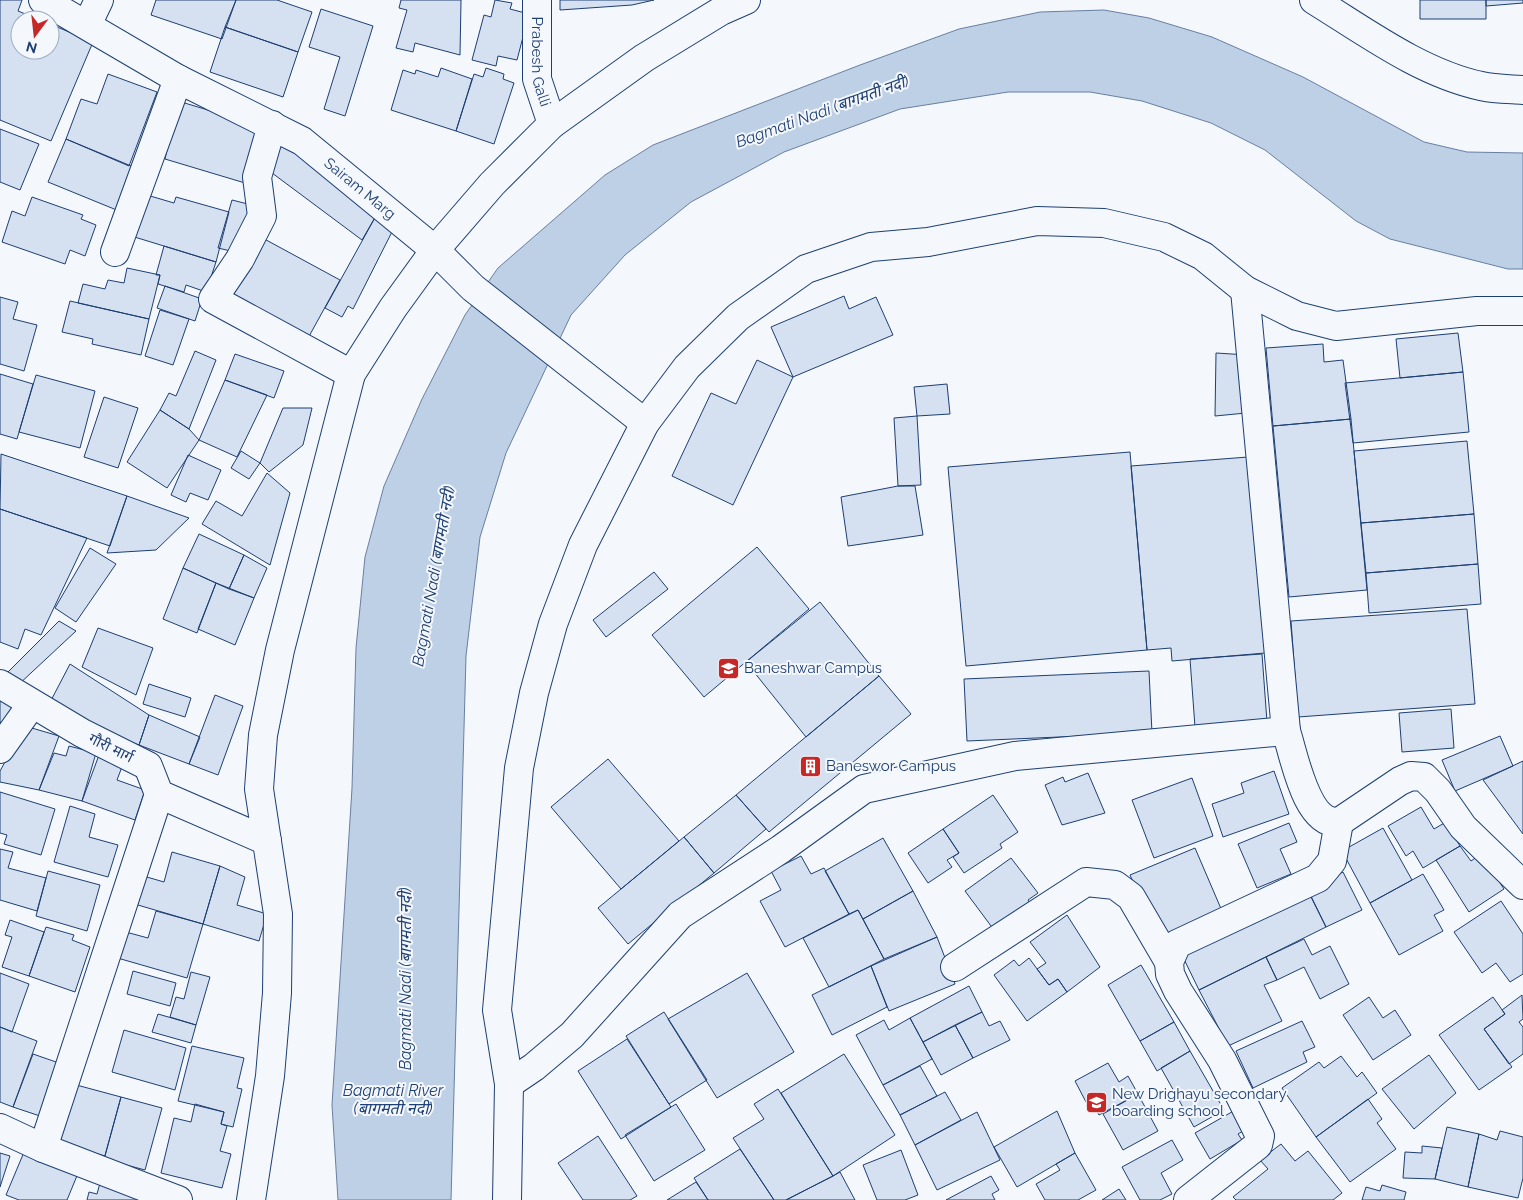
<svg xmlns="http://www.w3.org/2000/svg" width="1523" height="1200" font-family="Raleway,'Noto Sans Devanagari',sans-serif">
  <style>
    .water { fill: #bed0e5; stroke: #687fa3 }
    .building { fill: #d5e0f0; stroke: #1d3f73 }
    .lines { fill: none; stroke-linecap: round; stroke-linejoin: round }
    .minor-casing { stroke: #1d3f73; stroke-width: 30 }
    .minor { stroke: #f4f7fb; stroke-width: 28 }
    .labels { text-anchor: middle; stroke-width: 4; stroke-linejoin: round; paint-order: stroke }
    .street-label { font-size: 15px; fill: #1d3f73; stroke: #f4f7fb }
    .poi-label { font-size: 15px; fill: #1d3f73; stroke: #f4f7fb; text-anchor: start }
    .water-label { font-size: 16px; font-style: italic; fill: #1d3f73; stroke: #f4f7fb }
  </style>
  <rect width="100%" height="100%" fill="#f4f7fb"/>
  <!-- water -->
  <path class="water" d="M1104 10 1149 18 1212 37 1303 77 1424 142 1467 152 1523 153V269H1508L1390 239 1356 221 1265 150 1211 123 1142 101 1090 92H1008L900 109 784 152 691 202 625 255 571 315 506 453 480 537 466 656 451 1200H338L332 1105 352 788 356 648 365 557 384 486 422 399 465 315 498 268 605 175 653 145 860 65 959 29 1040 12Z"/>
  <!-- building -->
  <path class="building" d="M0 0H22L18 11 40 20H20V50H50V24L93 42 51 141 0 120Z
    M156 0H236L222 39 151 15Z
    M236 0H277L312 12 298 52 225 27Z
    M401 0H461L460 55 415 43 413 52 396 48 407 10 399 8Z
    M495 0 512 3 510 9 529 14 517 60 498 56 496 66 472 60 484 15 491 17Z
    M560 0H654L632 5 560 10Z
    M1420 0H1486V19H1420Z
    M1486 0H1523V3L1486 6Z
    M321 9 373 26 345 116 324 109 340 57 309 47Z
    M225 27 298 52 283 97 210 72Z
    M441 68 472 79 456 131 391 110 403 70 415 74 416 70 438 77Z
    M486 68 504 74 503 79 514 83 494 144 456 131 474 74 483 77Z
    M108 74 157 92 129 166 66 139 81 99 97 104Z
    M178 101 261 126 245 183 165 159Z
    M0 129 39 144 20 190 0 182Z
    M66 139 136 168 119 211 48 182Z
    M283 142 377 214 362 240 264 167Z
    M140 193 174 203 176 197 229 212 216 262 128 235Z
    M32 197 83 215 81 219 96 225 85 256 70 250 65 264 2 242 12 211 25 216Z
    M232 200 252 205 239 253 218 248Z
    M377 214 396 224 353 309 348 306 342 317 325 308Z
    M257 235 340 280 307 340 224 295Z
    M164 246 216 262 206 292 186 285 184 292 158 284 160 275H156Z
    M127 268 160 275 149 319 78 303 83 284 105 289 108 280 124 283Z
    M165 286 202 299 195 321 157 308Z
    M844 296 849 309 876 297 893 335 793 377 771 327Z
    M0 297 18 302 13 319 37 325 24 371 0 364Z
    M70 301 149 319 141 355 92 344 93 339 62 332Z
    M160 310 189 319 173 365 145 356Z
    M1458 333 1463 372 1400 378 1396 339Z
    M1323 344 1324 362 1343 360 1351 419 1273 426 1266 348Z
    M195 351 216 360 189 429 160 410 169 393 176 396Z
    M1216 353 1248 355 1246 413 1215 416Z
    M235 354 284 371 274 398 225 380Z
    M757 360 793 377 733 505 672 476 711 393 736 404Z
    M1463 372 1469 432 1353 443 1345 383Z
    M0 374 33 384 17 439 0 434Z
    M36 375 95 391 80 448 19 432Z
    M225 380 267 395 237 457 199 440Z
    M947 384 950 414 917 416 914 387Z
    M104 397 138 408 118 468 84 457Z
    M283 408H312L303 445 269 472 260 463Z
    M160 410 189 429 199 440 167 488 127 462Z
    M917 416 921 485 898 486 894 418Z
    M1351 419 1367 590 1289 597 1273 426Z
    M1467 441 1474 514 1361 523 1354 451Z
    M241 451 260 463 249 479 231 468Z
    M1130 452 1147 650 966 666 948 467Z
    M1 454 127 496 110 546 0 509Z
    M188 455 221 470 208 500 190 493 186 502 171 495Z
    M1248 457 1265 653 1172 661 1171 648 1147 650 1131 466Z
    M267 473 290 493 270 565 202 524 216 501 242 516Z
    M898 486H915L923 535 848 546 841 497Z
    M127 496 189 518 156 550 107 553Z
    M0 509 87 538 41 635 25 629 18 649 0 642Z
    M1474 514 1478 564 1366 573 1361 523Z
    M199 534 244 555 229 589 183 568Z
    M757 547 809 609 704 697 652 635Z
    M90 548 116 564 76 622 55 608Z
    M244 555 267 568 254 598 229 589Z
    M1478 564 1481 604 1369 613 1366 573Z
    M183 568 216 583 197 633 163 619Z
    M654 572 668 589 606 637 593 620Z
    M216 583 254 598 235 645 198 629Z
    M820 602 879 676 806 737 746 662Z
    M1467 609 1475 704 1298 717 1291 621Z
    M59 621 76 631 17 686 8 672Z
    M98 628 153 648 136 695 82 667Z
    M1262 654 1267 722 1195 727 1190 659Z
    M70 664 149 715 139 745 46 710Z
    M1149 671 1152 733 967 741 964 679Z
    M879 676 911 714 769 832 736 795Z
    M149 684 191 698 185 717 143 704Z
    M0 689 20 699 7 726 0 722Z
    M215 695 243 706 218 775 189 764Z
    M1451 709 1454 748 1402 752 1399 713Z
    M149 715 200 737 189 764 139 745Z
    M25 726 59 736 39 790 0 782V771Z
    M1500 736 1513 766 1455 791 1442 760Z
    M69 746 96 753 82 801 39 790 54 753 66 756Z
    M99 755 123 764 117 780 145 790 135 820 82 801Z
    M608 759 679 841 621 889 551 807Z
    M1523 761V834L1483 780Z
    M1274 771 1289 814 1223 837 1212 804 1244 793 1241 783Z
    M1088 773 1105 813 1062 825 1045 785 1063 777 1065 782Z
    M1192 778 1213 836 1154 858 1132 800Z
    M0 792 55 809 41 855 4 844 7 835 0 833Z
    M736 795 766 829 714 873 684 837Z
    M993 795 1018 832 1000 844 1002 848 964 873 953 857 959 853 943 829Z
    M70 806 95 814 89 837 118 845 108 877 54 862Z
    M1421 807 1434 829 1446 822 1460 846 1423 868 1413 851 1406 856 1388 826Z
    M1289 823 1297 842 1280 849 1291 874 1257 888 1238 844Z
    M1383 828 1412 880 1370 903 1342 851Z
    M943 829 959 853 947 860 952 867 928 883 908 853Z
    M684 837 714 873 628 944 598 908Z
    M883 838 913 891 863 919 858 910 849 914 825 871Z
    M1460 846 1471 861 1481 854 1504 889 1469 912 1436 860Z
    M1195 848 1222 911 1161 945 1130 875Z
    M0 849 13 852 8 868 46 878 37 911 0 900Z
    M172 852 220 866 203 924 131 903 140 875 164 882Z
    M801 856 811 874 824 868 849 914 785 947 760 901 781 890 771 871Z
    M1011 858 1038 893 1028 900 1033 908 997 934 965 891Z
    M220 866 245 877 237 905 267 914 259 941 203 924Z
    M48 871 100 885 87 931 36 916Z
    M1343 872 1362 910 1326 927 1308 891Z
    M1423 874 1444 910 1434 915 1443 931 1399 955 1370 903Z
    M1307 888 1326 927 1199 990 1180 951Z
    M913 891 937 937 884 959 863 919Z
    M1501 901 1523 934V974L1510 982 1496 963 1482 973 1454 932Z
    M858 910 884 959 829 987 803 938Z
    M156 911 203 924 187 978 114 957 122 931 148 938Z
    M1067 915 1100 967 1067 992 1058 979 1049 985 1037 969 1046 963 1030 942Z
    M10 920 44 932 29 976 2 967 12 937 5 935Z
    M46 927 74 935 72 940 90 947 75 992 29 976Z
    M937 937 955 984 889 1011 871 966Z
    M1304 939 1312 955 1330 946 1349 984 1320 999 1304 967 1277 980 1266 957Z
    M1266 957 1277 980 1264 985 1282 1021 1228 1046 1199 990Z
    M1029 958 1049 985 1058 979 1067 992 1027 1021 994 975 1014 960 1019 966Z
    M1141 965 1174 1022 1140 1041 1108 985Z
    M871 966 887 1007 832 1035 812 995Z
    M133 971 176 983 170 1006 127 994Z
    M191 972 210 977 196 1025 170 1017 176 997 184 999Z
    M0 973 29 984 12 1032 0 1027Z
    M747 973 794 1052 717 1098 668 1019Z
    M969 986 982 1012 923 1042 910 1018Z
    M1522 995 1523 1019 1519 1022 1523 1027V1054L1509 1064 1484 1029 1505 1014 1502 1010Z
    M1369 997 1383 1018 1395 1010 1411 1035 1373 1060 1343 1015Z
    M1493 997 1505 1014 1484 1029 1512 1067 1479 1090 1439 1035Z
    M664 1012 707 1080 669 1104 626 1036Z
    M982 1012 989 1026 1000 1021 1010 1040 973 1058 955 1025Z
    M158 1014 196 1025 191 1043 152 1032Z
    M910 1018 932 1059 883 1085 856 1035 884 1020 889 1030Z
    M1302 1021 1315 1047 1303 1052 1307 1062 1253 1088 1236 1051Z
    M1174 1022 1190 1051 1157 1071 1140 1041Z
    M955 1025 973 1058 941 1075 923 1042Z
    M0 1027 37 1041 13 1107 0 1102Z
    M124 1030 186 1048 175 1090 112 1072Z
    M627 1039 671 1107 621 1139 578 1071Z
    M192 1046 244 1058 237 1088 242 1089 233 1127 221 1124 224 1112 178 1101Z
    M1190 1051 1224 1110 1194 1127 1161 1068Z
    M33 1054 59 1063 40 1116 13 1107Z
    M844 1054 895 1135 833 1176 781 1093Z
    M1429 1055 1456 1093 1414 1129 1382 1089Z
    M1341 1056 1357 1077 1362 1072 1377 1093 1316 1137 1282 1088 1319 1062 1324 1068Z
    M1108 1063 1119 1082 1128 1076 1138 1094 1099 1115 1091 1100 1086 1102 1075 1081Z
    M920 1066 937 1096 900 1115 883 1085Z
    M69 1083 121 1097 105 1156 54 1142Z
    M778 1089 833 1176 786 1200H774L733 1138 764 1119 754 1104Z
    M945 1092 961 1120 915 1145 900 1115Z
    M1138 1094 1158 1131 1123 1150 1103 1114Z
    M121 1097 162 1108 145 1170 104 1159Z
    M1368 1099 1382 1119 1377 1123 1396 1149 1350 1182 1316 1137Z
    M195 1104 224 1112 221 1124 227 1126 220 1151 231 1154 222 1188 161 1173 174 1118 191 1122Z
    M676 1104 705 1150 654 1181 625 1135Z
    M1237 1109 1248 1128 1238 1134 1242 1140 1210 1159 1195 1133Z
    M1057 1111 1075 1153 1017 1187 994 1147Z
    M977 1112 1000 1160 937 1190 915 1145Z
    M1447 1127 1479 1134 1468 1187 1435 1179Z
    M1500 1131 1523 1137V1178L1518 1198 1468 1187 1479 1134 1497 1140Z
    M598 1136 637 1196 630 1200H583L558 1163Z
    M1172 1140 1183 1160 1161 1173 1172 1194 1160 1200H1140L1122 1167Z
    M1281 1144 1295 1161 1308 1151 1342 1193 1333 1200H1236L1233 1197 1268 1169 1260 1160Z
    M27 1145 81 1166 67 1200H19L6 1195Z
    M1422 1146 1442 1148 1435 1179 1403 1178 1405 1152 1422 1153Z
    M740 1149 774 1200H708L694 1178Z
    M901 1150 918 1195 905 1200H877L863 1165Z
    M0 1153 10 1156 0 1187Z
    M1075 1153 1096 1190 1078 1200H1045L1036 1184 1060 1170 1056 1164Z
    M840 1172 855 1200H786L833 1176Z
    M991 1176 999 1190 992 1194 995 1200H946Z
    M696 1182 708 1200H667Z
    M100 1183 149 1200H87L89 1192 97 1194Z
    M1382 1185 1406 1192 1404 1200H1362L1366 1187 1380 1191Z
    M1119 1189 1126 1200H1102Z"/>
  <g class="lines">
    <defs>
      <g id="minor">
        <path id="s1" d="M43 0 178 79 302 141 435 250 473 288 645 423"/>
        <path id="s2" d="M537 0V79L552 124"/>
        <path d="M1314 0C1366 32 1421 73 1481 86 1494 89 1509 89 1523 90"/>
        <path d="M87 25 99 0"/>
        <path d="M272 125 257 177 262 216 240 259 213 299 351 374"/>
        <path d="M115 252 178 79"/>
        <path d="M1245 290 1286 731C1294 755 1306 826 1339 822L1400 781 1411 776 1424 777 1438 791 1463 827 1523 885"/>
        <path d="M0 684 82 733 148 766 159 794 267 841"/>
        <path d="M0 749 32 704"/>
        <path d="M955 967 1086 882 1115 885 1131 897 1169 962"/>
        <path d="M509 1084 534 1067 572 1035 680 915 781 849 864 789 1015 756 1286 731"/>
        <path d="M0 1128 43 1148 178 1200"/>
        <path d="M43 1148 159 794"/>
        <path d="M251 1200 270 1076 277 993 278 914 259 789 263 735 280 650 351 374 393 308 435 250 492 184 552 124 644 58 721 11 746 0"/>
        <path d="M507 1200 509 1084 497 1010 519 768 534 693 553 624 583 545 645 423 687 367 738 317 806 269 871 247 928 242 1037 221 1104 223 1164 237 1203 256 1245 290 1297 316 1336 326 1477 311H1523"/>
        <path d="M1188 1200 1258 1145 1260 1136 1222 1060 1178 991 1170 974 1169 962 1177 944 1318 878 1332 861 1339 822"/>
      </g>
    </defs>
    <!-- minor casing -->
    <use href="#minor" class="minor-casing"/>
    <!-- minor -->
    <use href="#minor" class="minor"/>
  </g>
  <!-- icons -->
  <defs>
    <symbol id="university-square" viewBox="-11 -11 22 22"><rect x="-9" y="-9" width="18" height="18" rx="4" fill="#c62828" stroke="#f4f7fb"/><path d="M0-5L7-2L0 1L-7-2ZM-4 1L0 2.5L4 1V4Q0 6-4 4Z" fill="#fff"/></symbol>
    <symbol id="building-square" viewBox="-11 -11 22 22"><rect x="-9" y="-9" width="18" height="18" rx="4" fill="#c62828" stroke="#f4f7fb"/><path d="M-4-6H4V6H1V3H-1V6H-4ZM-2.5-4.3h1.7v1.8h-1.7ZM.8-4.3h1.7v1.8H.8ZM-2.5-1h1.7V.8h-1.7ZM.8-1h1.7V.8H.8Z" fill="#fff"/></symbol>
    <symbol id="school-square" viewBox="-11 -11 22 22"><rect x="-9" y="-9" width="18" height="18" rx="4" fill="#c62828" stroke="#f4f7fb"/><path d="M0-5L7-2L0 1L-7-2ZM-4 1L0 2.5L4 1V4Q0 6-4 4Z" fill="#fff"/></symbol>
  </defs>
  <g fill-rule="evenodd">
    <use href="#university-square" x="716" y="656" width="25" height="25"/>
    <use href="#building-square" x="798" y="754" width="25" height="25"/>
    <use href="#school-square" x="1084" y="1090" width="25" height="25"/>
  </g>
  <g class="labels">
    <!-- street labels -->
    <g class="street-label">
      <text dy="5" stroke="none"><textPath href="#s2" startOffset="62">Prabesh Galli</textPath></text>
      <text dy="5" stroke="none"><textPath href="#s1" startOffset="370">Sairam Marg</textPath></text>
      <text transform="translate(111 748) rotate(26)" y="5">गौरी मार्ग</text>
    </g>
    <!-- poi labels -->
    <g class="poi-label">
      <text x="744" y="673">Baneshwar Campus</text>
      <text x="826" y="771">Baneswor Campus</text>
      <text x="1112" y="1099">New Drighayu secondary<tspan x="1112" dy="17">boarding school</tspan></text>
    </g>
    <!-- water labels -->
    <g class="water-label">
      <text transform="translate(822 111) rotate(-20)" y="6">Bagmati Nadi (बागमती नदी)</text>
      <text transform="translate(433 576) rotate(-80)" y="6">Bagmati Nadi (बागमती नदी)</text>
      <text transform="translate(405 979) rotate(-90)" y="6">Bagmati Nadi (बागमती नदी)</text>
      <text x="393" y="1096">Bagmati River<tspan x="393" dy="18">(बागमती नदी)</tspan></text>
    </g>
  </g>
  <!-- north arrow -->
  <g transform="translate(35 35) rotate(195)"><circle r="24" fill="#f4f7fb" stroke="#9eadc5"/>
  <path d="M0-4L9 19L0 12L-9 19Z" fill="#c62828"/>
  <text y="-8" font-size="14" font-weight="bold" text-anchor="middle" fill="#1d3f73">N</text>
  </g>
</svg>
